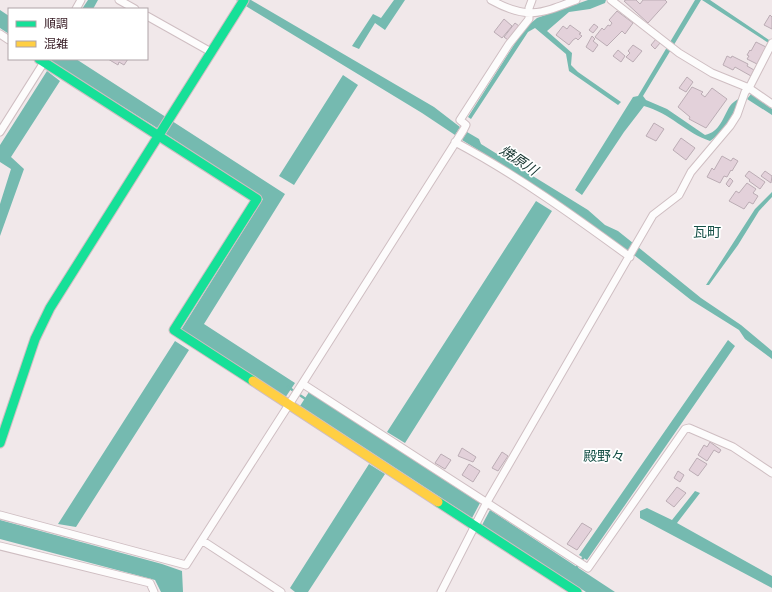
<svg xmlns="http://www.w3.org/2000/svg" width="772" height="592" font-family="'Fira Sans Condensed','Noto Sans JP',sans-serif">
  <style>
    .water { fill: #75bab0 }
    .lines { fill: none; stroke-linecap: round; stroke-linejoin: round }
    .stream { stroke: #75bab0; stroke-width: 2.5 }
    .building { fill: #e3d1da; stroke: #bbacb4 }
    .street-casing { stroke: #cfbec2; stroke-width: 9 }
    .fast-casing { stroke: #cfbec2; stroke-width: 11 }
    .slow-casing { stroke: #cfbec2; stroke-width: 11 }
    .street { stroke: #fdfcfc; stroke-width: 7 }
    .fast { stroke: #16e098; stroke-width: 9 }
    .slow { stroke: #ffcf43; stroke-width: 9 }
    .labels { text-anchor: middle; stroke-width: 3.5; stroke-linejoin: round; paint-order: stroke }
    .water-label { font-size: 14px; font-style: italic; fill: #13322d; stroke: #fff }
    .neighbourhood-label { font-size: 14px; fill: #185148; stroke: #fff }
  </style>
  <rect width="100%" height="100%" fill="#f1e8ea"/>
  <!-- water -->
  <path class="water" d="M88 0H98L93 9H82Z
    M236 0H251L434 107 460 127 455 135 422 113Z
    M394 0H405L385 30 375 23 359 49 352 46 373 14 381 18Z
    M588 0H606L605 3 590 9 569 12 547 31 572 53 571 65 578 72 621 102 618 105 569 71 566 54 535 28 528 32 471 119 468 117 524 29 537 18Z
    M695 0H701L643 96 646 100 667 109 705 135C720 132 723 117 730 106 732 103 736 100 740 98 733 114 726 131 710 141 686 133 670 113 644 106L624 132 582 195 575 190 633 97 638 96Z
    M702 0H710L772 42 770 44Z
    M0 10 9 16V34L0 28Z
    M53 59H76L285 194 204 324 295 383 285 398 181 330 263 199 154 126 59 67 51 61Z
    M47 71 60 81 11 157 24 169 0 236V204L11 169 0 162V145Z
    M343 75 358 85 294 185 279 176Z
    M751 94 772 109V115L747 99Z
    M467 132 479 139 481 144 588 210 605 225 618 231 633 243 628 251 542 190 462 140Z
    M772 192V197L759 211 738 245 709 285H706L755 209Z
    M536 201 552 211 405 443 387 432Z
    M638 247 701 298 741 325 772 351V359L745 339 739 330 691 300 634 255Z
    M728 340 735 346 587 560 579 555Z
    M175 341 189 350 76 527 58 524Z
    M309 392 480 503 472 518 300 406Z
    M369 464 385 474 308 592H295L290 588Z
    M695 491 700 493 677 523 772 576V588L640 518V511L647 508 672 520Z
    M490 510 615 592H586L482 525Z
    M0 520 162 564 182 571 183 592H161L155 580 0 539Z"/>
  <g class="lines">
    <!-- stream -->
    <path class="stream" d="M288 387 307 400
      M577 567 583 558"/>
  </g>
  <!-- building -->
  <path class="building" d="M626 0H636L640 4 643 0H665L667 2 648 23 624 1Z
    M617 11 633 23 625 34 622 31 607 46 595 37 602 28 604 30 608 25 610 26 612 23 609 20Z
    M770 15 772 17V29L764 25Z
    M504 19 512 26 502 38 494 32Z
    M515 23 519 26 508 40 504 37Z
    M594 24 598 27 593 33 589 30Z
    M570 25 581 33 579 34 582 36 578 40 576 38 573 40 569 45 556 35 563 26 567 29Z
    M592 36 595 39 593 41 598 45 593 52 586 47Z
    M656 39 660 43 655 49 651 45Z
    M756 42 766 47 757 64 747 59 749 56 747 55 750 50 751 51Z
    M633 45 642 51 633 62 626 57 630 53 628 51Z
    M618 50 625 56 621 62 613 56Z
    M727 56 731 58 732 56 748 64 747 66 754 70 751 76 735 67 733 70 723 65Z
    M108 59H128L124 65 119 62 118 65Z
    M687 77 693 82 686 92 679 88Z
    M692 87 703 92 701 94 705 97 712 88 727 99 706 128 689 119 690 117 678 107Z
    M654 123 664 129 656 141 646 136Z
    M681 138 695 148 686 160 673 150Z
    M722 156 731 161 733 158 738 161 732 171 731 170 727 177 724 176 720 183 707 177 712 168 714 170Z
    M749 171 765 182 760 189 749 181 750 180 745 176Z
    M765 171 772 176 771 183 761 176Z
    M730 178 733 181 729 187 726 184Z
    M747 183 756 189 753 193 758 196 753 204 749 202 744 209 729 201 736 191 739 193Z
    M710 442 721 450 719 453 714 450 707 461 698 455 704 445 707 447Z
    M462 448 476 457 473 462 458 456Z
    M502 452 508 456 498 471 492 468Z
    M441 454 451 460 445 469 435 463Z
    M697 458 707 464 698 476 689 470Z
    M469 464 480 471 473 482 462 475Z
    M678 471 684 475 680 482 674 478Z
    M677 487 686 493 674 507 666 501Z
    M582 523 592 529 577 550 567 544Z"/>
  <g class="lines">
    <defs>
      <path id="street" d="M119 0 135 9
        M491 0C527 20 540 14 576 0
        M611 0 679 53 712 73 749 88 772 43
        M76 9 81 0
        M147 16 211 52
        M0 34 9 40
        M0 132 46 59
        M455 142C517 175 574 216 630 257
        M303 384 588 568 685 429 689 428 733 447 772 473
        M290 403 464 129 466 125 460 120 509 44 529 19V8L532 0
        M0 515 186 565 288 406
        M203 541 281 592
        M0 546 150 583 154 592
        M441 592 487 502 653 215 679 195 691 172 730 126 737 115 745 92 749 88 772 104"/>
      <path id="fast" d="M39 59 257 199 174 330 253 381
        M0 443 35 339 50 308 244 0
        M438 502 577 592"/>
      <path id="slow" d="M253 381 438 502"/>
    </defs>
    <!-- street casing -->
    <use href="#street" class="street-casing"/>
    <!-- fast casing -->
    <use href="#fast" class="fast-casing"/>
    <!-- slow casing -->
    <use href="#slow" class="slow-casing"/>
    <!-- street -->
    <use href="#street" class="street"/>
    <!-- fast -->
    <use href="#fast" class="fast"/>
    <!-- slow -->
    <use href="#slow" class="slow"/>
  </g>
  <g class="labels">
    <!-- water labels -->
    <g class="water-label">
      <text transform="translate(519 160) rotate(34)" y="5">焼原川</text>
    </g>
    <!-- neighbourhood labels -->
    <g class="neighbourhood-label">
      <text x="707" y="237">瓦町</text>
      <text x="604" y="461">殿野々</text>
    </g>
  </g>
  <!-- legend -->
  <rect x="8" y="8" width="140" height="52" fill="#ffffff" stroke="#afa3a7"/>
  <rect x="16" y="21" width="20" height="6" fill="#16e098" stroke="#afa3a7"/>
  <text x="44" y="28" font-size="12" fill="#361a23">順調</text>
  <rect x="16" y="41" width="20" height="6" fill="#ffcf43" stroke="#afa3a7"/>
  <text x="44" y="48" font-size="12" fill="#361a23">混雑</text>
</svg>
